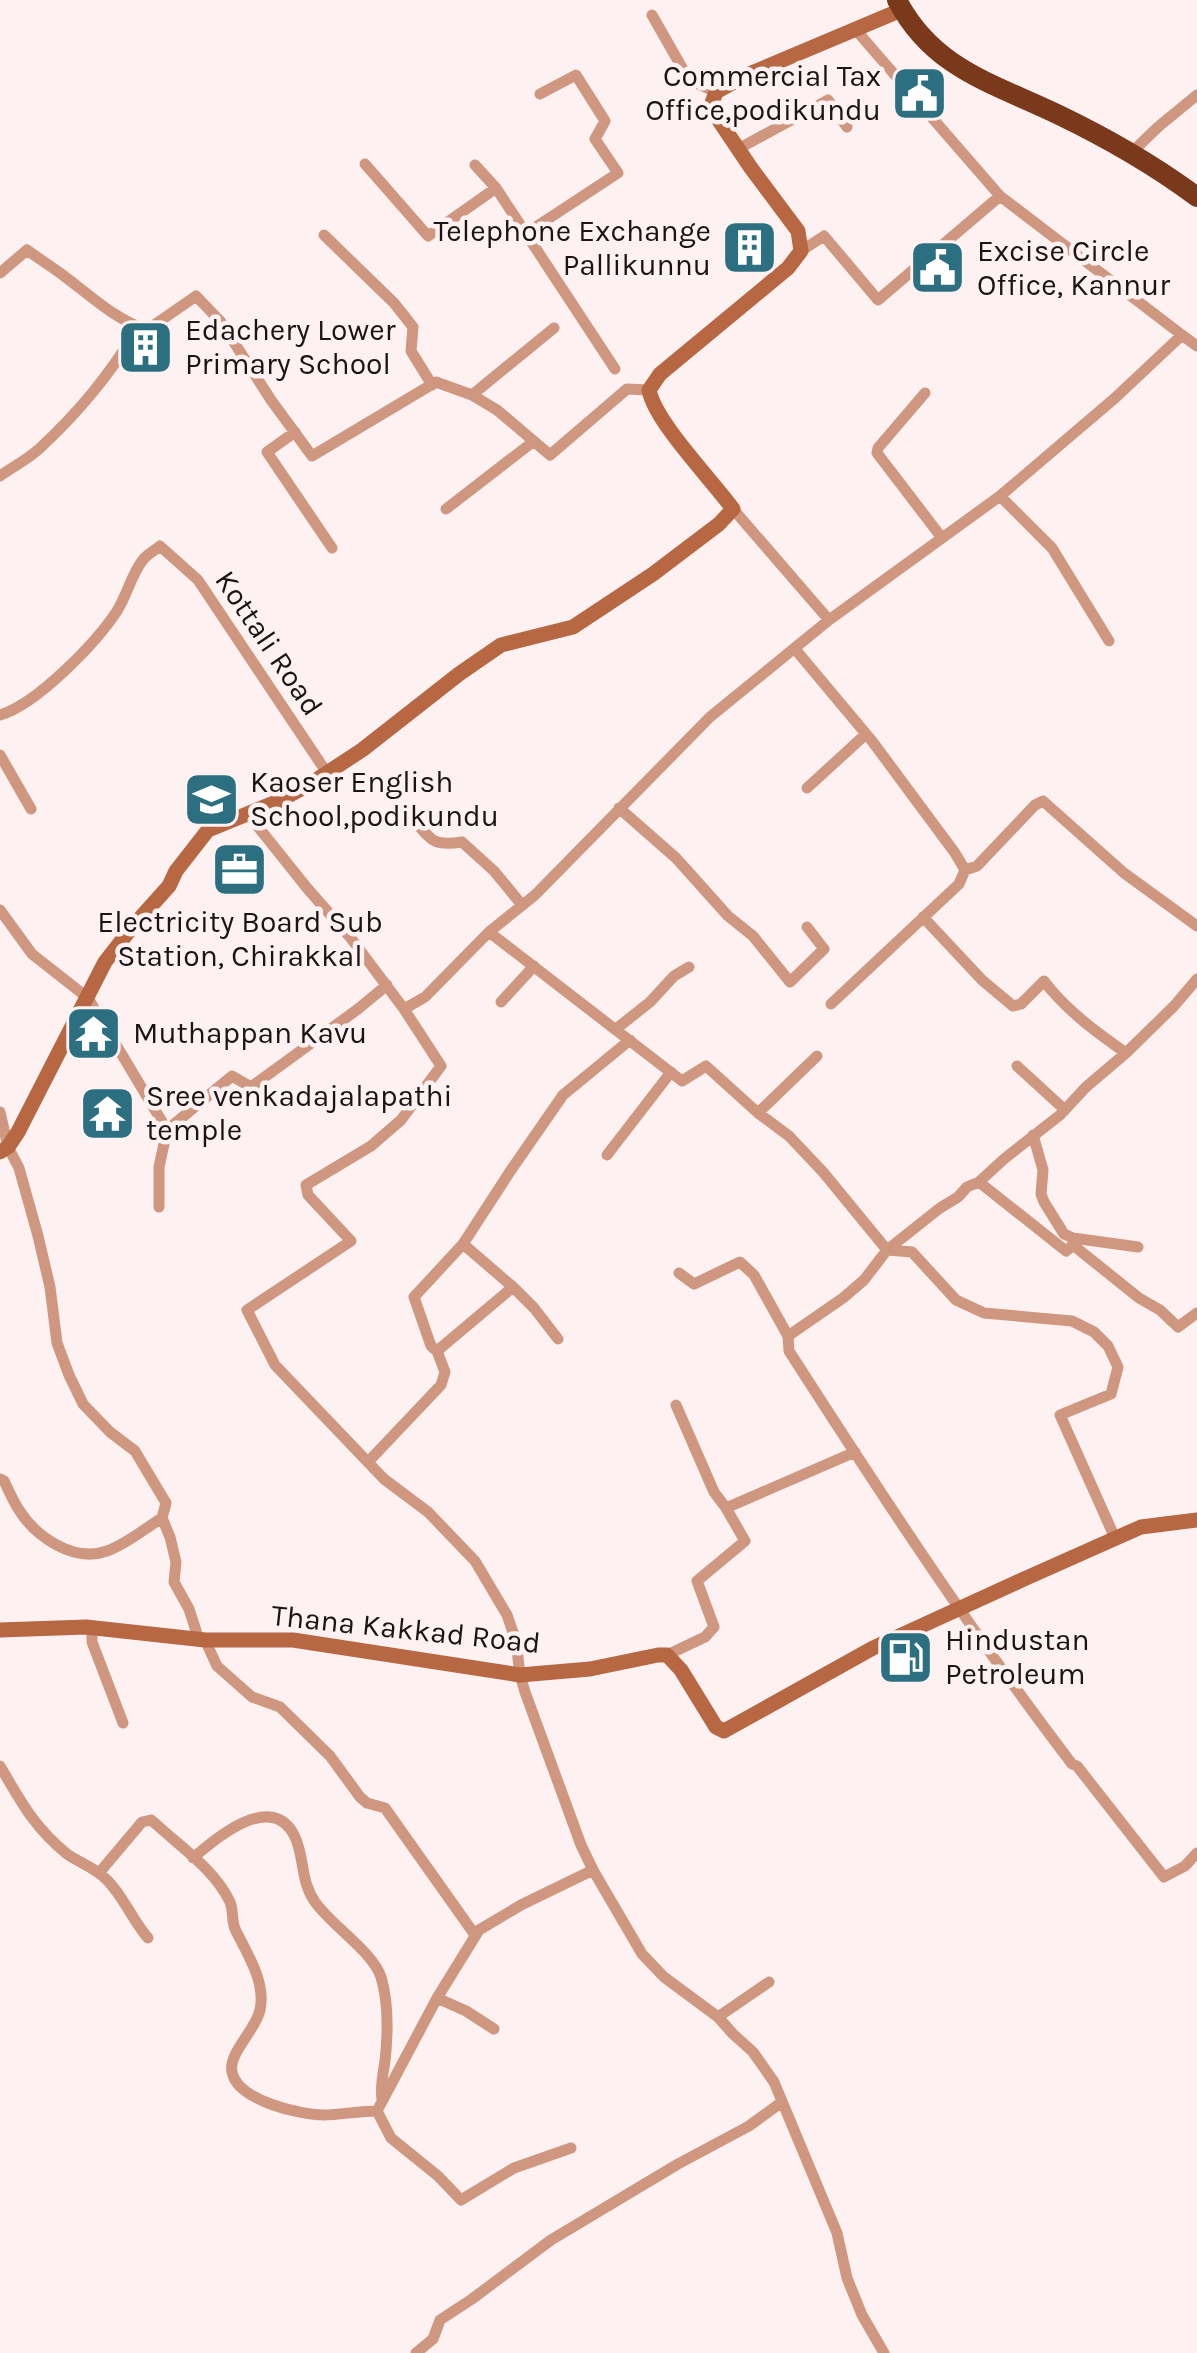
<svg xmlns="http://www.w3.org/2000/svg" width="1197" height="2353" font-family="Karla,sans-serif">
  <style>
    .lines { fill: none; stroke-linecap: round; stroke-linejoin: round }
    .street { stroke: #cf977f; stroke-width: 11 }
    .secondary { stroke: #b86743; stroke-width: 15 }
    .highway { stroke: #7a391a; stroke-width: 20 }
    .labels { text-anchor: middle; stroke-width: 9; stroke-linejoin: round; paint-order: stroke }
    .poi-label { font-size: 30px; fill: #1b1415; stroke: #fdf1f2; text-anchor: start }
    .street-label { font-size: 30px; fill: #1b1415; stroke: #fdf1f2 }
  </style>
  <rect width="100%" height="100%" fill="#fdf1f2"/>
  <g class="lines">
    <!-- street -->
    <path class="street" d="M652 15 689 80 716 92
      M855 29 1000 196 1182 335
      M738 149 828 100 847 127
      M1130 154 1158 127 1197 95
      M365 164 428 236 496 188
      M475 165 496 188 615 369
      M525 234 618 173 595 139 605 121 576 75 540 94
      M324 235 394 303 413 327 411 351 432 385
      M801 251 824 236 878 300 1000 196
      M0 273 27 250C38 258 49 265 60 273 89 294 112 318 147 330L196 296 221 322 271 400 312 456 436 382 472 395 497 410 550 455 627 389 649 390
      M925 393 878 448 877 453 942 538
      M472 395 554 328
      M295 432 267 452 332 548
      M0 476C13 467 28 459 39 449 81 410 109 375 139 327
      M1000 496 1052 548 1109 641
      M446 509 534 441
      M733 509 829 620
      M795 649 872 741 955 853 965 870 959 884 831 1004
      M0 715C37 704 96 643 117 611 127 595 131 576 142 561 146 555 154 551 160 546L198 580 327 773
      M0 755 31 809
      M807 788 866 734
      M619 808 676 858 728 916 753 936 790 982 824 949 807 927
      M247 813 307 888 350 937 404 1009 425 997 489 932 535 895 710 717 829 620 1000 496 1115 398 1182 335 1197 346
      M415 821C432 842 435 846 462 842L494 871 522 905
      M965 870 977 866 1035 805 1043 801 1124 873 1197 926
      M0 910 32 954 88 998 167 1130
      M923 917 982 980 1013 1006 1021 1004 1044 981C1066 1010 1096 1032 1126 1053
      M489 932 682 1081 706 1066 758 1113 817 1056
      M1197 979 1174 1006 1126 1053 1086 1087 1060 1115 1004 1159 979 1182 967 1187 958 1197 940 1208 887 1250 864 1280 843 1298 788 1336 789 1351C879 1491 971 1632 1072 1764L1077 1766 1164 1877 1185 1866 1197 1853
      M501 1002 534 966
      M404 1009 441 1066 401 1120 371 1146 306 1185 308 1195 351 1241 247 1310 275 1365 384 1479 428 1512 475 1561 507 1615 516 1641 520 1675 525 1692 581 1845 593 1870 642 1954 664 1977 718 2017 733 2034 753 2052 774 2082 837 2233 847 2278 862 2315 884 2353
      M616 1029 650 1002 674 976 689 967
      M1017 1066 1065 1110
      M0 1112 8 1147 19 1168 38 1236 50 1287 57 1343 69 1375 83 1404 110 1432 135 1451 166 1503 162 1518 170 1537 176 1562 174 1582 189 1609 199 1640
      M758 1113 789 1136 823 1172 887 1250 912 1252 956 1300 984 1313 1072 1321 1094 1332 1108 1346 1118 1367 1111 1394 1060 1415 1115 1538
      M1033 1135 1043 1170 1041 1194 1044 1202 1064 1234 1073 1238 1138 1247
      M607 1155 671 1072
      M979 1182 1066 1251 1073 1245 1139 1298 1160 1310 1178 1327 1197 1313
      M159 1207V1167L167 1130 232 1076 251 1087 358 1009 387 985
      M679 1273 694 1284 740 1262 754 1275 788 1336
      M513 1287 534 1308 558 1339
      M437 1351 431 1346 414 1297 463 1244
      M676 1405 714 1492 726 1508
      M368 1462 441 1385 445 1372 437 1351 513 1287 463 1244 511 1170 563 1095 630 1040
      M0 1479 4 1481C9 1491 13 1501 19 1510 36 1537 74 1563 107 1551 127 1544 144 1529 162 1518
      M92 1628V1642L123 1723
      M205 1640 217 1666 252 1697 280 1707 330 1756 360 1797 367 1803 385 1808 475 1935
      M667 1655 705 1637 714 1627 697 1581 745 1541 726 1508 855 1452
      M0 1766C21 1802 34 1827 67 1854 80 1863 96 1868 107 1880 124 1897 132 1920 148 1938
      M193 1858C217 1837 273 1790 295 1837 305 1859 300 1880 315 1902 332 1926 373 1952 381 1977 389 2004 388 2034 385 2061 383 2074 380 2087 382 2099
      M99 1873 142 1822 151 1820 157 1825C182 1848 215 1870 230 1902 234 1912 231 1922 236 1931 248 1955 266 1983 260 2010 256 2030 228 2053 232 2072 237 2100 299 2115 324 2115 339 2115 359 2111 377 2111
      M437 1998 466 2011 494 2029
      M718 2017 769 1982
      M571 2148 514 2168 461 2200 438 2176 391 2138 377 2111 437 1998 479 1930 521 1905 593 1870
      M416 2353 433 2339 440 2320 472 2299 551 2240 678 2164 749 2126 782 2102"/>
    <!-- secondary -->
    <path class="secondary" d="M0 1152 8 1147 18 1132 105 962 133 926 169 886 176 871 208 830 279 801 310 784 362 750 459 674 501 645 573 627 653 574 719 524 733 509C712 480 655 422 649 390L660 374 788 268 801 251 798 231 751 168 720 122 712 103 716 92 747 75 894 13
      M0 1630 86 1627 205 1640H293L520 1675 590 1669 658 1655H667L681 1670 716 1727 724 1731 873 1648 1024 1579 1141 1527 1197 1520"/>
    <!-- highway -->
    <path class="highway" d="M897 0C933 69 993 83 1057 114 1105 137 1154 165 1197 197"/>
  </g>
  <!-- icons -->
  <defs>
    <symbol id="civic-square" viewBox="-11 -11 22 22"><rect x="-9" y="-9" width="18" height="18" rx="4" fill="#2c6f81" stroke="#fdf1f2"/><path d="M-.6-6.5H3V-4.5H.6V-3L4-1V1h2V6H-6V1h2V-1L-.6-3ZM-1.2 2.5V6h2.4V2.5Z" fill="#fff"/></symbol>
    <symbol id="building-square" viewBox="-11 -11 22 22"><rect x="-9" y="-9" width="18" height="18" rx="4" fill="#2c6f81" stroke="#fdf1f2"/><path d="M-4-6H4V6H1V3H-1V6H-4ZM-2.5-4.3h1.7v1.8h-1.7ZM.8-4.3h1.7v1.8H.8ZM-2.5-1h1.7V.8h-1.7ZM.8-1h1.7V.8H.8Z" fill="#fff"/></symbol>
    <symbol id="school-square" viewBox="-11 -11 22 22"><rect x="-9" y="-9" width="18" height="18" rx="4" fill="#2c6f81" stroke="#fdf1f2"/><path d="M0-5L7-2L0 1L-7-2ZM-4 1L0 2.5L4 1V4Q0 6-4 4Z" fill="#fff"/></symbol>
    <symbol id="office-square" viewBox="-11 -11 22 22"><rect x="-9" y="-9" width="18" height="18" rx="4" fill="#2c6f81" stroke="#fdf1f2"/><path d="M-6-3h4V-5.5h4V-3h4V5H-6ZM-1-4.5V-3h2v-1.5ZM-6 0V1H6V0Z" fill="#fff"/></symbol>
    <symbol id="temple-square" viewBox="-11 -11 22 22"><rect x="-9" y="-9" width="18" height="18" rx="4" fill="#2c6f81" stroke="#fdf1f2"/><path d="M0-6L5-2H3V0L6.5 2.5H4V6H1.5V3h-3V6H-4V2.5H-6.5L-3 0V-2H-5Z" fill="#fff"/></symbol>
    <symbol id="fuel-square" viewBox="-11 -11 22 22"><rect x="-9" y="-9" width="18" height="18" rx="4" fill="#2c6f81" stroke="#fdf1f2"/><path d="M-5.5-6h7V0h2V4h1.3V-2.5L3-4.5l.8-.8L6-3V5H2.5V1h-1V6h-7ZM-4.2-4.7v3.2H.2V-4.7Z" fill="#fff"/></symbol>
  </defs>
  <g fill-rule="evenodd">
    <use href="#civic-square" x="888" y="62" width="63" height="63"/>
    <use href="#building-square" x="718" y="216" width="63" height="63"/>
    <use href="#civic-square" x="906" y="236" width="63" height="63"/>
    <use href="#building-square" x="114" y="316" width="63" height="63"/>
    <use href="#school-square" x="180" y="768" width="63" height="63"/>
    <use href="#office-square" x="208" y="838" width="63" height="63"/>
    <use href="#temple-square" x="62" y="1002" width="63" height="63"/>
    <use href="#temple-square" x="76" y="1082" width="63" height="63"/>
    <use href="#fuel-square" x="874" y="1626" width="63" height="63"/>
  </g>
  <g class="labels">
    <!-- poi labels -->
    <g class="poi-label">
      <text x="881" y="86" text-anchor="end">Commercial Tax<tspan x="881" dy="34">Office,podikundu</tspan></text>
      <text x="711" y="241" text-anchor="end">Telephone Exchange<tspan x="711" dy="34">Pallikunnu</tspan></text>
      <text x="977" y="261">Excise Circle<tspan x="977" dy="34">Office, Kannur</tspan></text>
      <text x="185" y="340">Edachery Lower<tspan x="185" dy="34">Primary School</tspan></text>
      <text x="250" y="792">Kaoser English<tspan x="250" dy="34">School,podikundu</tspan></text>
      <text x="240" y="932" text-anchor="middle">Electricity Board Sub<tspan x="240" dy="34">Station, Chirakkal</tspan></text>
      <text x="133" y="1043">Muthappan Kavu</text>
      <text x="146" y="1106">Sree venkadajalapathi<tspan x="146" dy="34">temple</tspan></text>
      <text x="945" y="1650">Hindustan<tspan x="945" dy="34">Petroleum</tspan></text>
    </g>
    <!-- street labels -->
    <g class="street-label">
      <text transform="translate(269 643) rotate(56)" y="10">Kottali Road</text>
      <text transform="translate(406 1629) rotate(6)" y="10">Thana Kakkad Road</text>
    </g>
  </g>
</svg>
